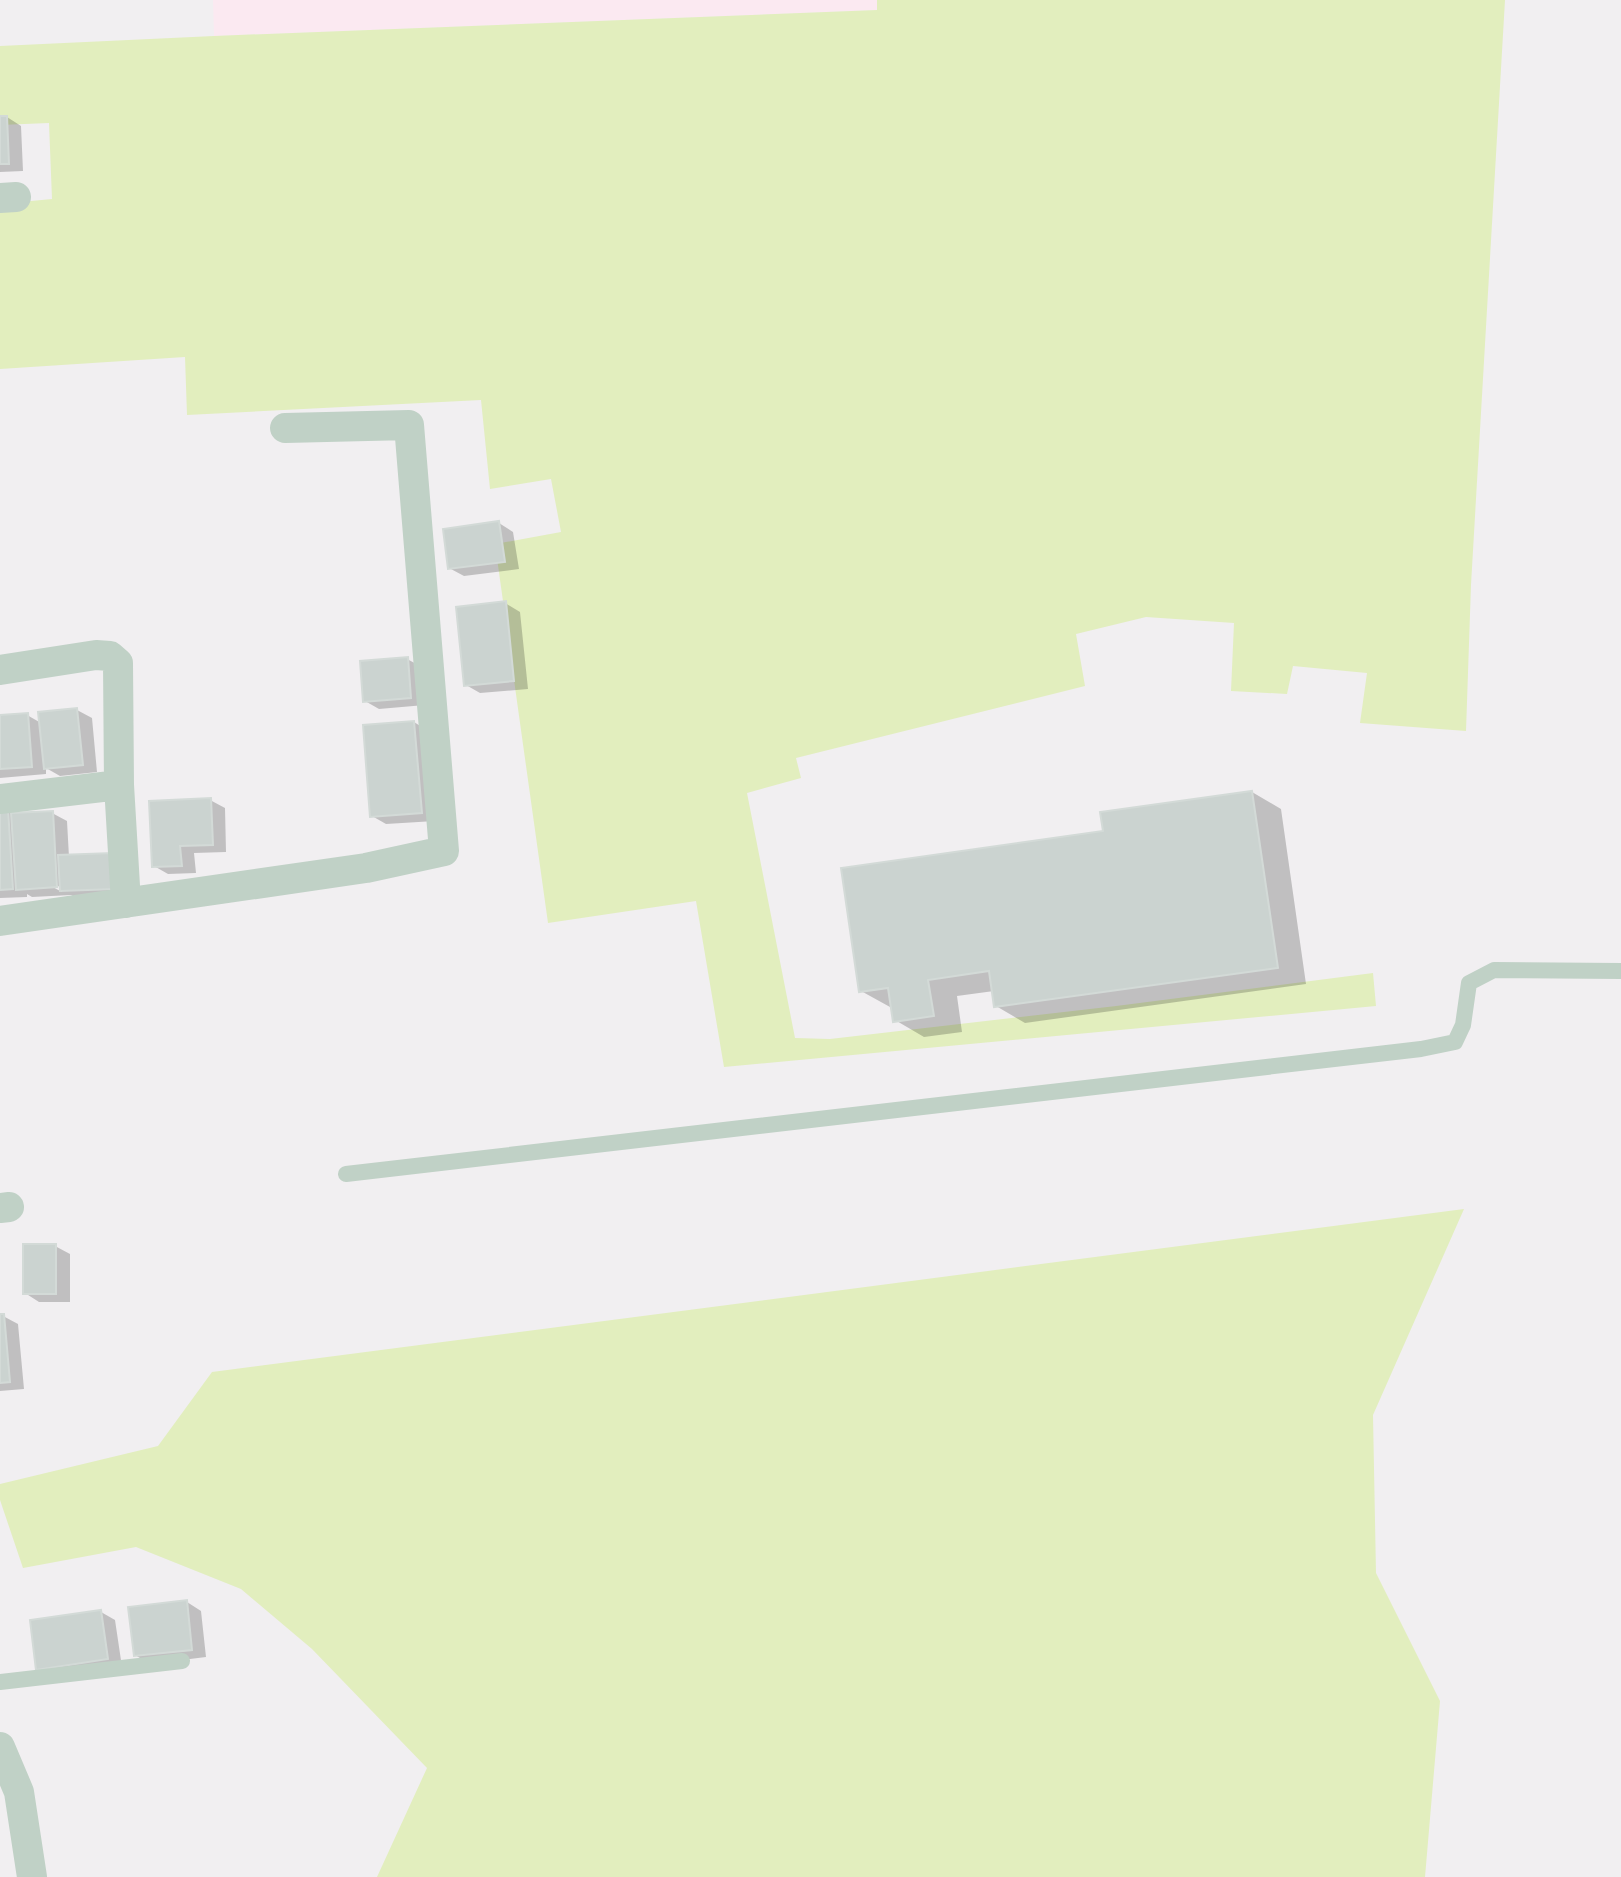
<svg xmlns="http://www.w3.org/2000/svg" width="1621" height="1877" font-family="Barlow,sans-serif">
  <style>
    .commercial { fill: #fbe9f1 }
    .green { fill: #e2eebe }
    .shadow { fill: #0003; fill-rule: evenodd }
    .building { fill: #cbd3d0; stroke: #d3dad7; stroke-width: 2 }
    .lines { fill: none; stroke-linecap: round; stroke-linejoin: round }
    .service { stroke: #c0d1c6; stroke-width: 16 }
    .minor { stroke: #c0d1c6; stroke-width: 30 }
  </style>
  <rect width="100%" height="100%" fill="#f1eff1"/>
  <!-- commercial -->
  <path class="commercial" d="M213 0H877L878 10 214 36Z"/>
  <!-- green -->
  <path class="green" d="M877 0H1505L1471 585 1466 731 1360 723 1367 673 1293 666 1287 694 1231 691 1234 623 1146 617 1076 634 1085 686 796 758 801 778 747 793 795 1038 830 1039 1116 1006 1373 973 1376 1006 724 1067 696 901 548 923 495 544 561 532 551 479 490 489 481 400 187 415 185 357 0 369V204L52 199 49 123 0 125V46L214 36 877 10Z
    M1464 1209 1373 1415 1376 1573 1440 1701 1425 1877H377L427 1768 312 1649 241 1589 136 1547 23 1568 0 1500V1484L158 1446 212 1372Z"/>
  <!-- shadow -->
  <path class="shadow" d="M7 117 21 126 23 171 0 172V118Z
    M499 523 513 532 519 569 464 576 449 568Z
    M505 603 520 612 528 689 480 693 466 685Z
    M407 659 422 667 425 705 379 709 365 701Z
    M77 710 92 718 97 772 60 776 46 768V774L0 778V717L27 715 41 723Z
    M414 722 428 731 435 821 386 824 372 816Z
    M1252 792 1281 809 1306 984 1025 1023 996 1006 994 991 957 996 962 1032 924 1037 895 1020 893 1007H890L861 991 1105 832Z
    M210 800 225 808 226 852 194 853 196 873 168 874 154 866Z
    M7 809 16 814 52 813 67 821 69 857 129 896 77 898 71 895 32 897 27 894V897L0 898V810ZM50 882 62 888V892L49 885Z
    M55 1246 70 1254V1302H39L25 1293Z
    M0 1316H3L18 1324 24 1389 0 1391Z
    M187 1602 201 1611 206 1657 150 1664 135 1655Z
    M101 1612 115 1620 122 1667 53 1677 38 1668Z"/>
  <!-- building -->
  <path class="building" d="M0 116H7L9 164H0Z
    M499 521 505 562 448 569 443 529Z
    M506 601 514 681 464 686 456 607Z
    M408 657 411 698 363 702 360 661Z
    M77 708 83 765 44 769 38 712Z
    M28 713 32 767 0 769V715Z
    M414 721 422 813 370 817 363 725Z
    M1252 791 1278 968 994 1007 989 971 928 980 934 1016 893 1022 888 988 859 992 841 868 1103 831 1100 812Z
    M211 798 213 845 180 846 182 866 152 867 149 801Z
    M0 808H8L13 889 0 890Z
    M53 811 57 887 16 890 11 813Z
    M113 853 115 889 60 891 58 855Z
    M23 1244H56V1294H23Z
    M0 1314H4L10 1382 0 1383Z
    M187 1600 192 1650 134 1656 128 1607Z
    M101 1610 108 1659 36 1670 30 1620Z"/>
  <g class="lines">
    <!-- service -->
    <path class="service" d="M346 1174 1421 1049 1455 1042 1463 1025 1469 983 1494 970 1621 971
      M0 1682 182 1661"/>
    <!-- minor -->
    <path class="minor" d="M0 198 16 197
      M0 670 96 655 110 656 118 663 119 785 126 903
      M0 799 119 785
      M0 921 366 868 444 851 409 425 285 428
      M0 1208 9 1207
      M0 1747 19 1792 32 1877"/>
  </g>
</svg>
